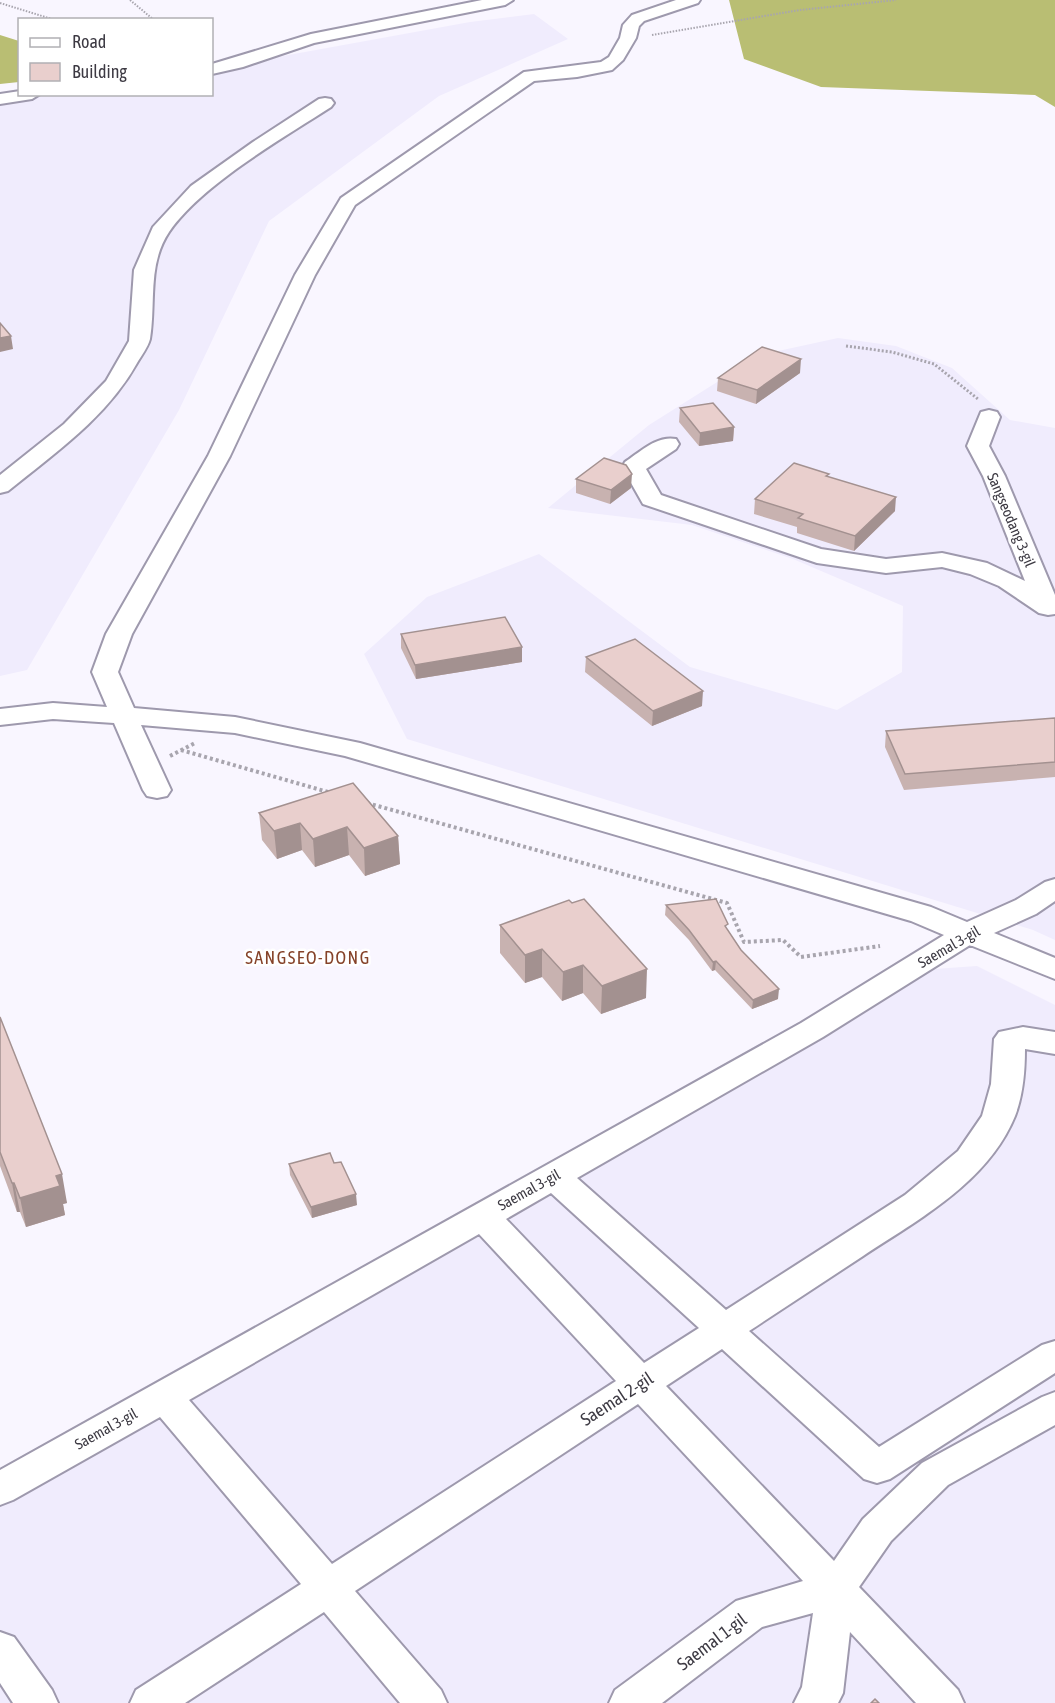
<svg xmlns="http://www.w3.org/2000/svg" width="1055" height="1703" font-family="'Asap Condensed',sans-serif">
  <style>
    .built { fill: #f0ecfd }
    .forest { fill: #b9be73 }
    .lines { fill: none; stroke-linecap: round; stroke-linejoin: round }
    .minor-casing { stroke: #9e99ad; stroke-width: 4 }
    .path-far2 { stroke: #a8a5ae; stroke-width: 2; stroke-dasharray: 1.5 1.5; stroke-linecap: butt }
    .path-far1 { stroke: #a8a5ae; stroke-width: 3; stroke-dasharray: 2 2; stroke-linecap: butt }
    .path { stroke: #a8a5ae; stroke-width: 4; stroke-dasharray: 3 3; stroke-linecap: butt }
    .minor { fill: #fff; fill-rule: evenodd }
    .wall { fill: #c8b2b0 }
    .shaded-wall { fill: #a39190 }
    .building { fill: #e9cfcd; stroke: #a39190; stroke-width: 1.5 }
    .labels { text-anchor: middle; stroke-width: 5; stroke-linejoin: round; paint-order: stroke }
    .street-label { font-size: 15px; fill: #3d3a43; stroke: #fff }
    .quarter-label { font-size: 18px; letter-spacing: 1.5px; fill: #854229; stroke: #fff }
    .near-street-label { font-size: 18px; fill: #3d3a43; stroke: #fff }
  </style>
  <rect width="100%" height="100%" fill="#f9f6ff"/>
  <!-- built -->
  <path class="built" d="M534 14 568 39 439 96 269 221 179 410 27 670 0 676V102L53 94H212V69L470 22Z
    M838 338 896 346 952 368 1010 420 1055 428V940L1033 930 407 739 364 654 427 597 539 554 690 667 837 710 902 672 903 606 793 559 692 525 548 508 649 425 760 355Z
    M977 966 1055 1005V1703H0V1497L920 970Z"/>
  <!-- forest -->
  <path class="forest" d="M729 0H1055V107L1035 95 821 87 744 59Z
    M0 35 19 41V82L0 84Z"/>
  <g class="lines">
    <defs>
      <path id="minor" d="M482 0H513L505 5 314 43 243 67 212 74V64L311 34Z
        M676 0H700L698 3 644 21 639 26 636 38 623 60 612 70 577 77 534 81 355 205 315 275 230 456 132 634 118 672 134 708 235 717 360 743 931 907 967 922 1016 900 1045 882 1055 879V901L1036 914 994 933 1055 958V979L970 945 823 1037 577 1178 726 1310 905 1195 958 1151 982 1116 991 1084 994 1039 999 1032 1023 1027 1055 1032V1054L1025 1049C1025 1072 1023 1095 1015 1116 988 1182 919 1219 863 1256 825 1281 787 1306 749 1331L879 1447 1042 1345 1055 1341V1373L890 1479 877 1483 864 1479 722 1349 666 1386 834 1561 863 1519 922 1463 1042 1397 1055 1392V1425L948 1485 891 1541 859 1587 958 1690 964 1703H916L850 1632 843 1693 838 1703H794L802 1687 813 1613 762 1627 662 1703H609L615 1690 736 1601 803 1581 638 1404 355 1591 441 1690 447 1703H400L324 1612 185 1703H130L136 1690 301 1584 160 1417 13 1500 0 1505V1470L801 1023 944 935 911 921 345 756 235 733 141 725 171 790 167 796 157 798 147 796 143 790 114 723 53 719 0 725V709L53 703 107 707 92 672 106 634 208 456 295 275 341 198 524 72 601 62 609 57 620 38 623 25 632 15ZM551 1193 699 1328 644 1363 506 1219ZM479 1234 616 1381 332 1564 189 1400Z
        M20 91V94H40L32 99 0 104V94Z
        M325 98 331 99 334 103 331 107C283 138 201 185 169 232 147 265 156 303 150 339 148 347 141 356 137 363 107 417 55 453 8 491L0 493V475L64 424 106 381 129 341 134 270 153 227 191 186 253 142 319 99Z
        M989 410 997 412 1000 417 989 446 1005 476 1055 595V614L1048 615 1039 613 999 586 970 574 942 567 886 573 817 563 643 504 622 467 625 462C640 452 657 435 676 439L679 444 676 449 646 469 661 495 821 549 886 559 942 553 987 563 1025 581 983 476 967 446 981 412Z
        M0 1632 14 1637 52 1690 58 1703H13L0 1683Z"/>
    </defs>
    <!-- minor casing -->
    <use href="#minor" class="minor-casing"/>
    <!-- path-far2 -->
    <path class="path-far2" d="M130 0 154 20
      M0 3 55 20
      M652 35 800 10 896 0"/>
    <!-- path-far1 -->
    <path class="path-far1" d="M846 346 892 352 934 364 978 399"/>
    <!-- path -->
    <path class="path" d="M181 750 328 792
      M170 756 195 743
      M367 803 727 903 744 942 783 940 801 957 880 946"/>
    <!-- minor -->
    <use href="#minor" class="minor"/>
  </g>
  <!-- wall -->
  <path class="wall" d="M800 373 756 404 717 391 718 378Z
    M680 408 734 427 733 441 699 446 679 422Z
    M829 477 895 511 854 551 797 533V527L754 514 755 499Z
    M576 479 631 488 610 504 576 493Z
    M401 634 522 662 416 679 401 648Z
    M586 657 702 706 652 726 585 672Z
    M1055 718V777L904 790 885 747 886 731Z
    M259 813 398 836 400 864 365 876 349 855 315 867 302 850 277 859 262 840Z
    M569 900 646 998 601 1014 583 993 562 1001 542 977 525 983 500 953V925Z
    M666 905 728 930 741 950 778 999 752 1009 715 970 712 971 689 940 665 915Z
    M0 1017 67 1203 63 1204 65 1215 26 1227 20 1212H17L0 1166Z
    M289 1164 357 1205 312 1218 290 1175Z"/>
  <!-- shaded-wall -->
  <path class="shaded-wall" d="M11 336 13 349 0 352V338Z
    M801 359 800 373 756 404 757 390Z
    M734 427 733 441 699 446 700 433Z
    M632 474 631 488 610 504 611 490Z
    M896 497 895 511 854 551 855 536Z
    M522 647V662L416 679 415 665Z
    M703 691 702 706 652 726 653 711Z
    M300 823 302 850 277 859 274 831Z
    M347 827 349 855 315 867 313 839Z
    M398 836 400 864 365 876 364 848Z
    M542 949V977L525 983V955Z
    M716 961 715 970 712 971 713 962Z
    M583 965V993L562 1001 563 972Z
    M647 969 646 998 601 1014 602 986Z
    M779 989 778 999 752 1009 753 1000Z
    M62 1174 67 1203 63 1204 65 1215 26 1227 20 1198 56 1176Z
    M12 1183H14L20 1212H17Z
    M356 1194 357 1205 312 1218 311 1207Z"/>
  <!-- building -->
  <path class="building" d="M0 323 11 336 0 338Z
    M762 347 801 359 757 390 718 378Z
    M713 403 734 427 700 433 680 408Z
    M604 458 626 465 632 474 611 490 576 479Z
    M794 463 829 474 826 476 896 497 855 536 798 518 803 514 755 499Z
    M505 617 522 647 415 665 401 634Z
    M635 639 703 691 653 711 586 657Z
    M1055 718V762L905 774 886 731Z
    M353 783 398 836 364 848 347 827 313 839 300 823 274 831 259 813Z
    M584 899 647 969 602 986 583 965 563 972 542 949 525 955 500 925 569 900 572 903Z
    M716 899 728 924 725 926 741 950 779 989 753 1000 716 961 713 962 689 930 666 905Z
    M0 1017 62 1174 56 1176 60 1186 20 1198 14 1183H12L0 1152Z
    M330 1153 334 1163 341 1162 356 1194 311 1207 289 1164Z
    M875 1699 879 1703H871Z"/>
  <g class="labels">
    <!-- street labels -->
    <g class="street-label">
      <text transform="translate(1011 520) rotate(67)" y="5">Sangseodang 3-gil</text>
      <text transform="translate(949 947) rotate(-30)" y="5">Saemal 3-gil</text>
      <text transform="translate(529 1190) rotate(-29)" y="5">Saemal 3-gil</text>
      <text transform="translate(106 1429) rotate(-29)" y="5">Saemal 3-gil</text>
    </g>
    <!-- quarter labels -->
    <g class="quarter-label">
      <text x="308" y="964">SANGSEO-DONG</text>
    </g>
    <!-- near-street labels -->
    <g class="near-street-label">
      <text transform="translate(617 1399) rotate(-33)" y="6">Saemal 2-gil</text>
      <text transform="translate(712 1642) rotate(-37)" y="6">Saemal 1-gil</text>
    </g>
  </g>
  <!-- legend -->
  <rect x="18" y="18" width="195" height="78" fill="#ffffff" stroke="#b1b0b4" stroke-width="1.5"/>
  <rect x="30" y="38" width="30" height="9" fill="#ffffff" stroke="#b1b0b4" stroke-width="1.5"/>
  <text x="72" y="48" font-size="18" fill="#3d3a43">Road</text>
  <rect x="30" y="63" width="30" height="18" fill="#e9cfcd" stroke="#b1b0b4" stroke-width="1.5"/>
  <text x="72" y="78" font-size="18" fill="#3d3a43">Building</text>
</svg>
